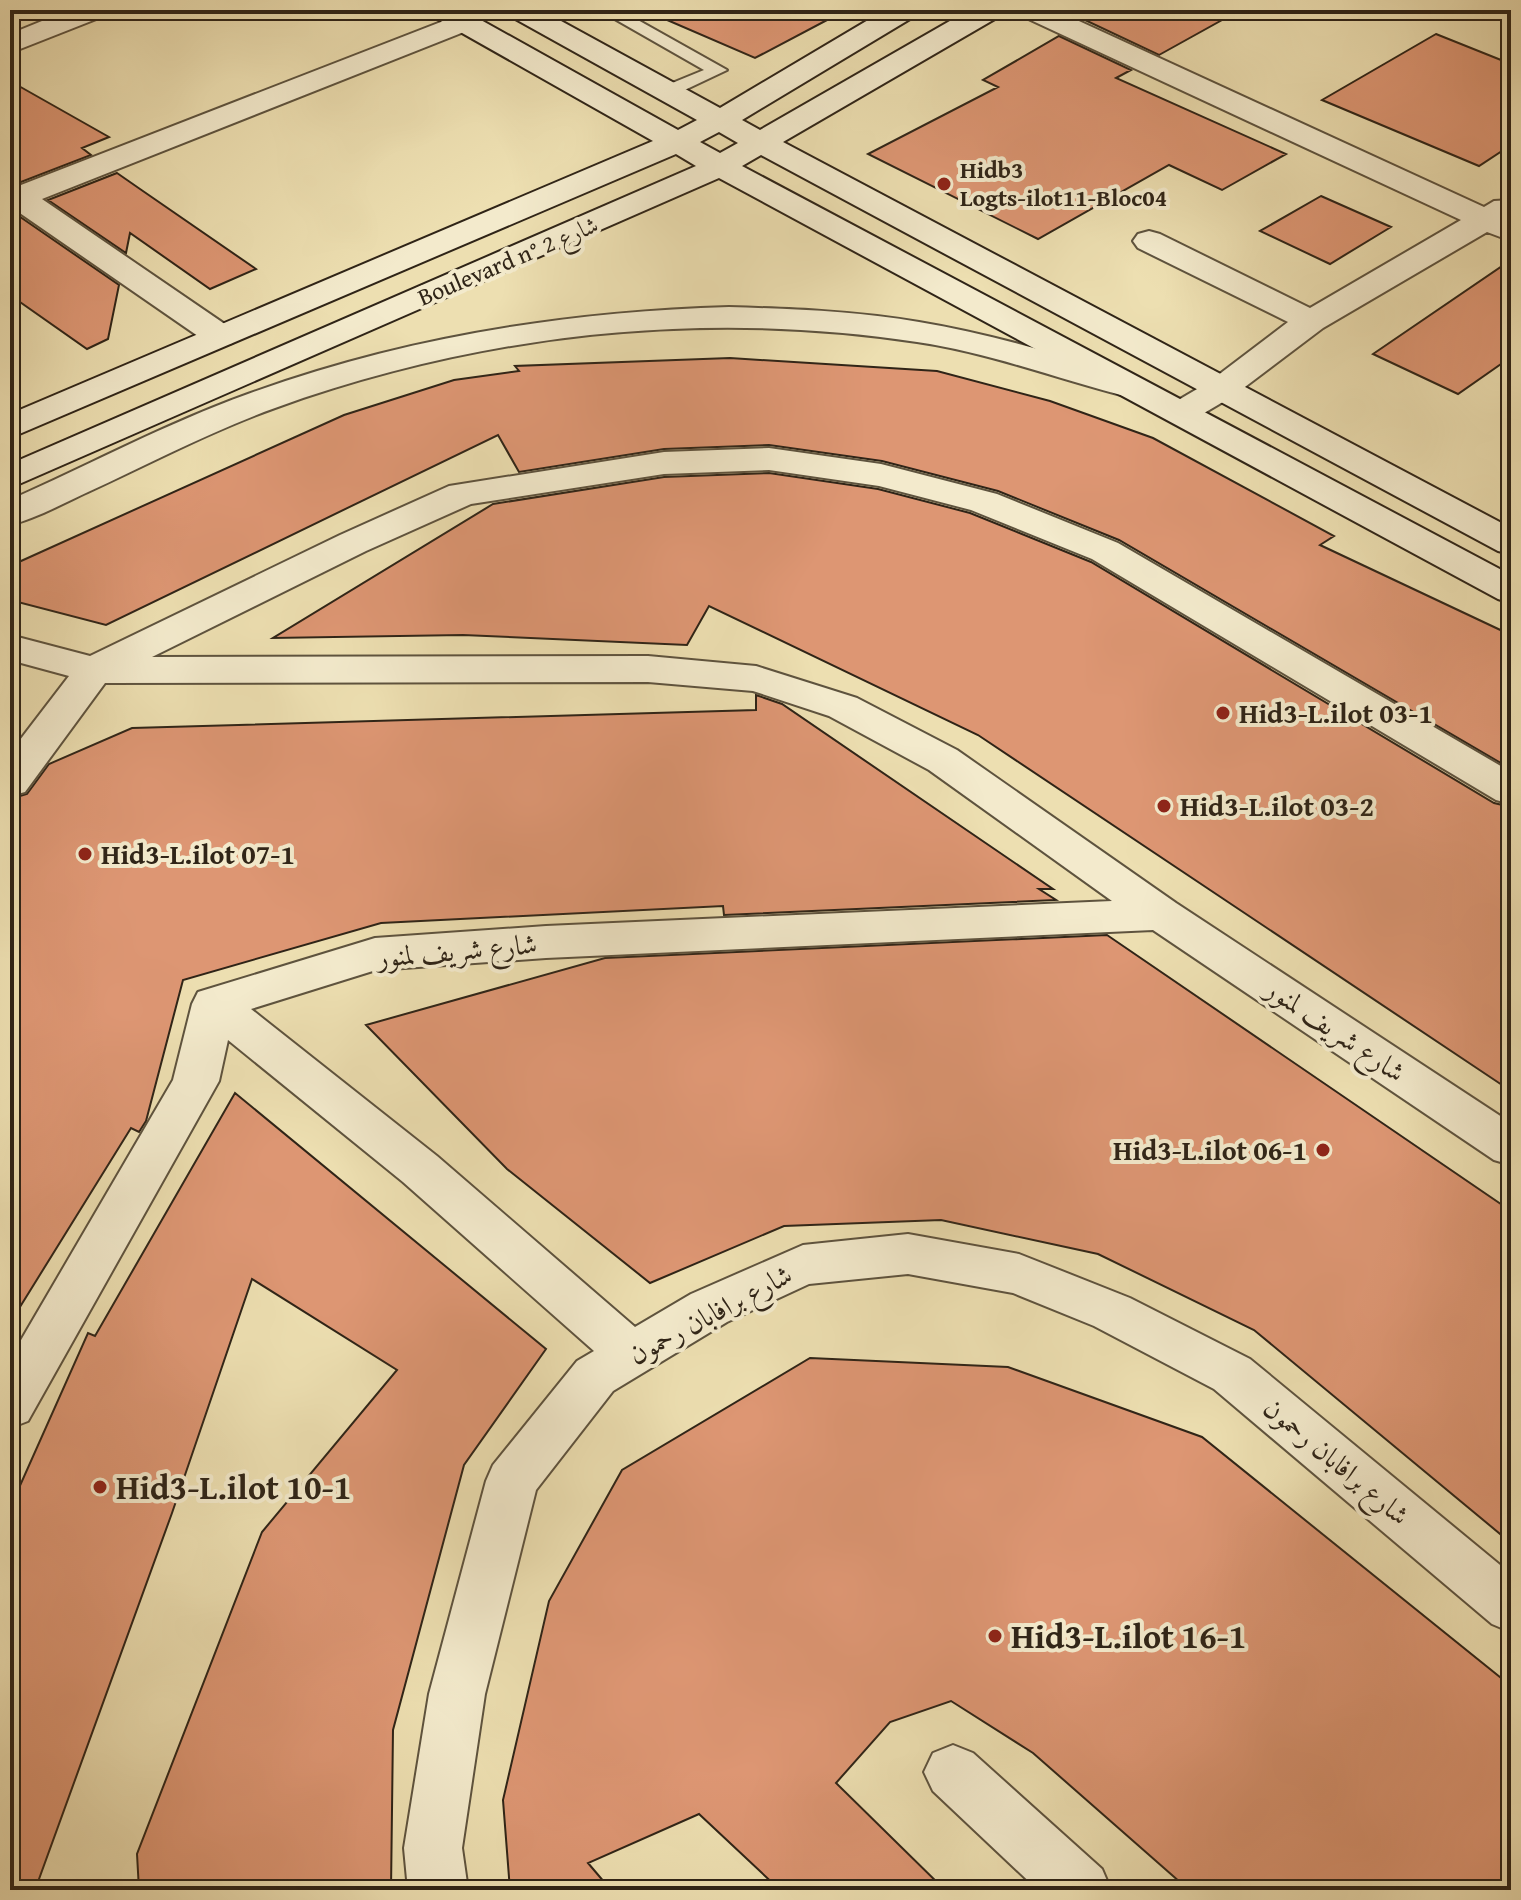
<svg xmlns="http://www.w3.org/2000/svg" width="1521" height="1900" font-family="'Gentium Book Plus',Amiri,serif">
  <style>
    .building { fill: #dd9673; stroke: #2f2417; stroke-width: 2 }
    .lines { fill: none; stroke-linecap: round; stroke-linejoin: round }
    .lane-casing { stroke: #5e533e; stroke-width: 4 }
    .street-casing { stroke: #5e533e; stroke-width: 4 }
    .secondary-casing { stroke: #2f2417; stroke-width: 4 }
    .lane { fill: #f3eacc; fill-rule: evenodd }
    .street { fill: #f3eacc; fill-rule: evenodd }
    .secondary { fill: #f3eacc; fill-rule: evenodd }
    .poi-dot { fill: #8f2418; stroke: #f3eacc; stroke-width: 3 }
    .labels { text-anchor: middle; stroke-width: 8; stroke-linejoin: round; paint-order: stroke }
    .far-poi-label { font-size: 24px; font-weight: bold; fill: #2f2417; stroke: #f3eacc; text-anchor: start }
    .far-street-label { font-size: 24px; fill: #2f2417; stroke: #f3eacc }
    .poi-label { font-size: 28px; font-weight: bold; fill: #2f2417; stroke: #f3eacc; text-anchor: start }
    .street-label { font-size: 28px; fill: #2f2417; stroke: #f3eacc }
    .near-poi-label { font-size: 34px; font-weight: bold; fill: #2f2417; stroke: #f3eacc; text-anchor: start }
  </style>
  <rect width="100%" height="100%" fill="#eddfb1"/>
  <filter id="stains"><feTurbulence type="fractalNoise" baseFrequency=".0025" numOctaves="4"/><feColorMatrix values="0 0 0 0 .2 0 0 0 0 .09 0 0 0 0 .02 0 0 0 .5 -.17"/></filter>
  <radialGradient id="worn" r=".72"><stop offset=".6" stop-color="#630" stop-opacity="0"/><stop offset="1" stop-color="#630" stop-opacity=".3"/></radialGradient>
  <!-- building -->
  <path class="building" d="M644 10H846L755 58Z
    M1109 10H1240L1159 55 1087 21Z
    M1436 34 1511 64V145L1479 166 1322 100Z
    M1059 36 1131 70 1116 78 1286 154 1222 190 1169 165 1038 239 868 154 998 87 983 80Z
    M10 81 109 137 82 148 91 155 21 182 10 180Z
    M117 173 140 189 256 269 210 289 130 233 126 253 48 200Z
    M1321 196 1391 227 1330 264 1260 231Z
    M13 212 119 285 108 339 87 349 10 295V213Z
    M1511 260V357L1458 394 1373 354Z
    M730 358 937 371 1050 401 1153 438 1334 536 1320 545 1511 635V769L1119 540 998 491 882 461 769 445 664 449 519 472 498 435 106 625 10 600V566L344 415 454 380 519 371 515 366Z
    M769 473 878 489 970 513 1091 562 1494 803 1511 807V1091L978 735 709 606 687 645 463 635 273 638 493 504 664 477Z
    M756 695 782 704 1053 889H1039L1056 900 724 915 723 906 381 923 183 980 146 1121 139 1132 131 1128 10 1323V799L27 794 49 764 132 728 756 710Z
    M1107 935 1511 1211V1543L1254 1330 1098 1254 941 1220 784 1226 650 1283 507 1169 366 1025 605 958Z
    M235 1093 546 1349 464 1465 393 1730 391 1890H139L137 1854 262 1532 397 1370 252 1279 172 1513 35 1890H10V1508L88 1333 95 1336Z
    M810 1358 1008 1367 1202 1437 1511 1686V1890H1189L1033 1753 951 1701 890 1722 836 1783 945 1890H780L699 1814 588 1863 611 1890H510L503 1800 549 1601 622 1470Z"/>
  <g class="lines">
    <defs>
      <path id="lane" d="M599 10H620L727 70 672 96H660L657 92 660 88 704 70Z"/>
      <path id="street" d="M69 10H108L104 16 10 53V34Z
        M1018 10H1055L1484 207 1494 201 1511 200V241L1487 232 1323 328 1233 396 1194 419 1182 423 1170 419 1164 412 1170 405 1209 382 1288 322 1138 248 1133 241 1138 234 1149 231 1160 234 1310 308 1461 220 1022 16Z
        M464 13 474 16 478 22 474 28 42 199 232 329 237 336 232 343 220 346 208 343 14 209 10 210V183L21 185Z
        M729 307C793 309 856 311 919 322 997 335 1070 358 1145 381L1150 388 1145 395 1133 398C1060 380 992 353 917 342 701 309 480 334 275 408 211 431 149 464 88 492 62 504 37 518 10 525V500C89 465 167 423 248 394 404 337 565 312 729 307Z
        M769 448 881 464 997 494 1118 543 1511 772V804L1496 800 1092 559 971 510 879 486 769 470 664 474 471 504 366 551 152 657 648 656 756 666 857 698 957 750 1176 903 1511 1123V1165L1494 1160 1153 930 546 958 376 970 251 1009 437 1156 635 1327 691 1294 803 1245 908 1234 1019 1254 1130 1298 1250 1359 1511 1574V1632L1492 1624 1214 1389 1094 1326 1013 1293 908 1274 809 1284 727 1322 613 1391 536 1490 485 1694 462 1848 468 1890H408L404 1848 429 1694 486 1481 493 1465 577 1361 594 1351 403 1182 228 1040 219 1081 28 1421 10 1428V1359L173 1080 192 1004 198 992 375 938 546 926 1112 901 929 770 829 716 753 691 648 682 105 683 25 792 10 796V753L69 676 10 660V635L90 656 340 535 449 486 664 452Z
        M953 1745 973 1753 1102 1869 1111 1890H1038L933 1791 924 1772 933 1753Z"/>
      <path id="secondary" d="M428 10H463L678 130 697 120 510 16 506 10H541L720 108 885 10H919L915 16 742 120 760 130 969 10H1004L1000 16 783 142 1511 528V554L1498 551 761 155 742 166 1511 575V603L1498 599 719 178 10 488V464L696 166 676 154 10 438V414L653 141 432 16ZM719 132 738 143 720 153 700 142Z"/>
    </defs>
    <!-- lane casing -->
    <use href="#lane" class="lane-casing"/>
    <!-- street casing -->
    <use href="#street" class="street-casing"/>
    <!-- secondary casing -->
    <use href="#secondary" class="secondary-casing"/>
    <!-- lane -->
    <use href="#lane" class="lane"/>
    <!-- street -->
    <use href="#street" class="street"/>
    <!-- secondary -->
    <use href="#secondary" class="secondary"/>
  </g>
  <!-- markers -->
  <g class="poi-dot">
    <circle cx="944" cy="184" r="8"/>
    <circle cx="1223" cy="713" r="8"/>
    <circle cx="1164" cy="806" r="8"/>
    <circle cx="85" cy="854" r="8"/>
    <circle cx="1323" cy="1150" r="8"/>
    <circle cx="100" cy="1487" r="8"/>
    <circle cx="995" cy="1636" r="8"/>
  </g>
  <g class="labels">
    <!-- far-poi labels -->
    <g class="far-poi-label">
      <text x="960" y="178">Hidb3<tspan x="960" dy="28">Logts-ilot11-Bloc04</tspan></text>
    </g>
    <!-- far-street labels -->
    <g class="far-street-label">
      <text transform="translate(508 261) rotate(-23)" y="8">Boulevard n° شارع 2</text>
    </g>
    <!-- poi labels -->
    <g class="poi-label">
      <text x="1239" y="723">Hid3-L.ilot 03-1</text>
      <text x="1180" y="816">Hid3-L.ilot 03-2</text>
      <text x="101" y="864">Hid3-L.ilot 07-1</text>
      <text x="1307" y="1160" text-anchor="end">Hid3-L.ilot 06-1</text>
    </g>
    <!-- street labels -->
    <g class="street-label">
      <text transform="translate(457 950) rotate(-5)" y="10">شارع شريف لمنور</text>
      <text transform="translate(1336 1030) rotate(34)" y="10">شارع شريف لمنور</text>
      <text transform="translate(710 1314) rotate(-28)" y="10">شارع برافابان رحمون</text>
      <text transform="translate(1337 1461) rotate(40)" y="10">شارع برافابان رحمون</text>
    </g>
    <!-- near-poi labels -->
    <g class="near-poi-label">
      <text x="116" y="1499">Hid3-L.ilot 10-1</text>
      <text x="1011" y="1648">Hid3-L.ilot 16-1</text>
    </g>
  </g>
  <!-- margin -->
  <rect width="1521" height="1900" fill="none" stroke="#eddfb1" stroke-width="40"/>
  <rect x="12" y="12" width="1497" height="1876" fill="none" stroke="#2f2417" stroke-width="4"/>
  <rect x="20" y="20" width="1481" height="1860" fill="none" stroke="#2f2417" stroke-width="2"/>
  <rect width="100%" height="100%" filter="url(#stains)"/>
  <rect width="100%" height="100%" fill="url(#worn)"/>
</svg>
